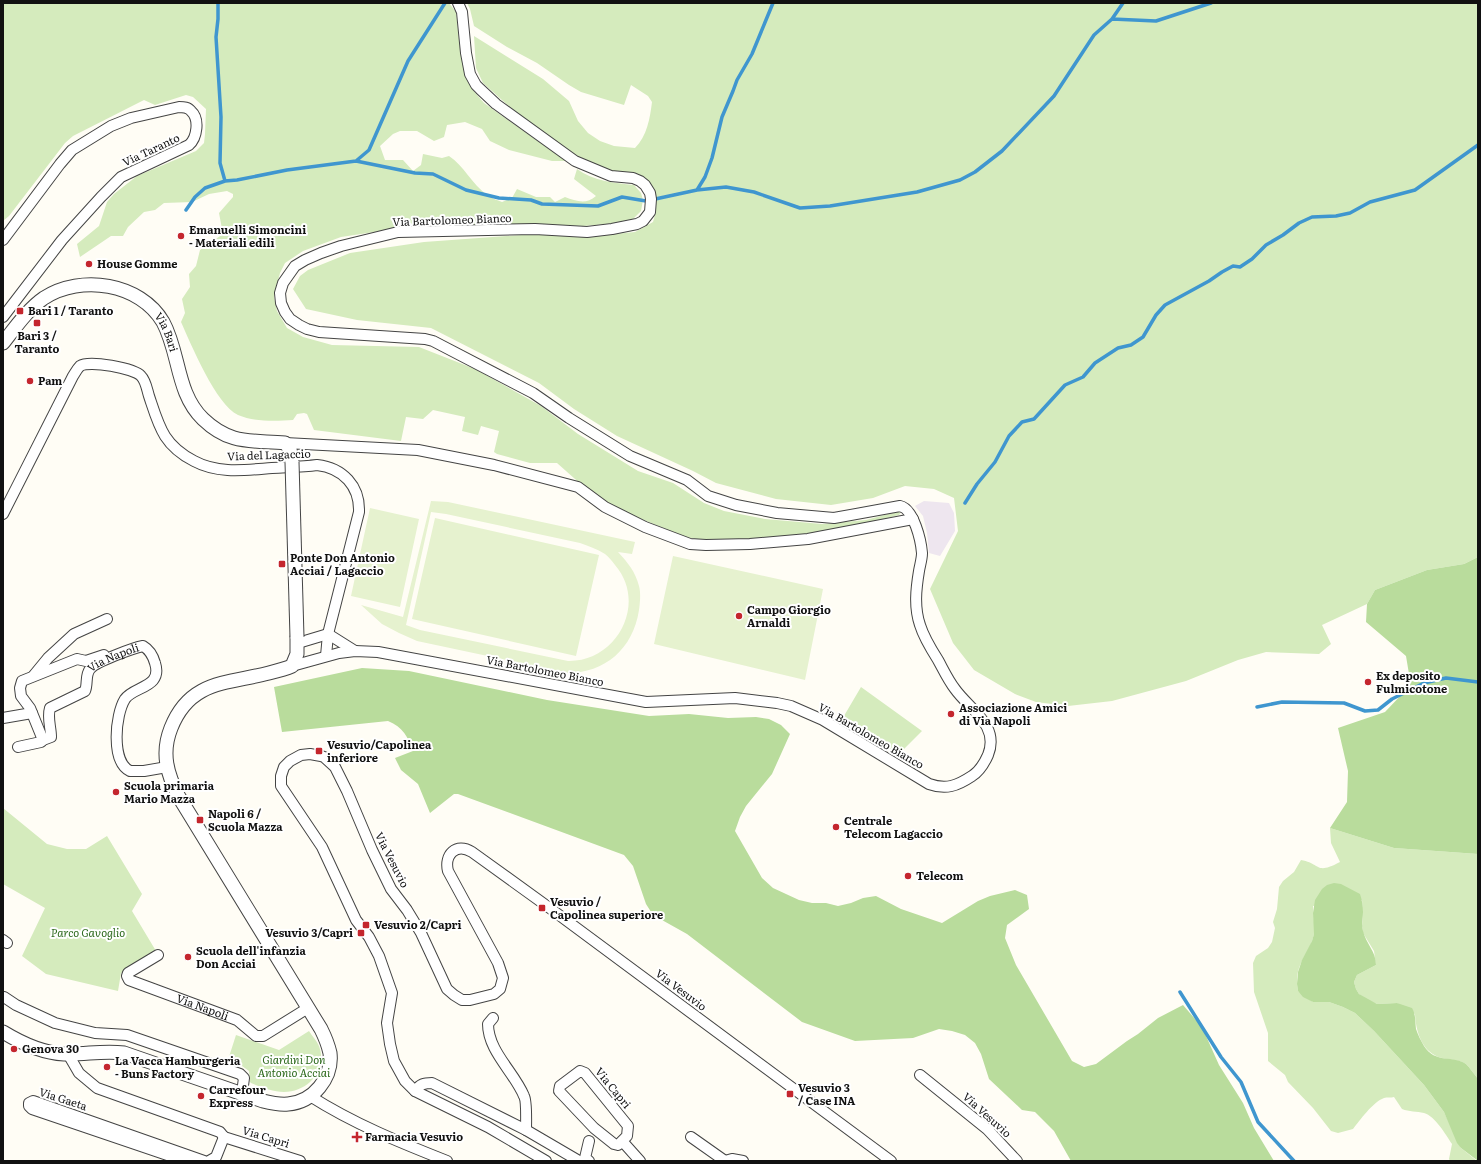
<svg xmlns="http://www.w3.org/2000/svg" width="1481" height="1164" font-family="Literata,serif">
  <style>
    .industrial { fill: #eee6ef }
    .green { fill: #d5ebbd }
    .forest { fill: #b9dc9c }
    .pitch { fill: #e6f2cf; fill-rule: evenodd }
    .lines { fill: none; stroke-linecap: round; stroke-linejoin: round }
    .stream { stroke: #3f96cf; stroke-width: 3.5 }
    .minor-casing { stroke: #444; stroke-width: 12 }
    .tertiary-casing { stroke: #444; stroke-width: 15 }
    .minor { stroke: #fff; stroke-width: 10 }
    .tertiary { stroke: #fff; stroke-width: 13 }
    .tertiary-bridge-casing { stroke: #444; stroke-width: 15; stroke-linecap: butt }
    .tertiary-bridge { stroke: #fff; stroke-width: 13 }
    .poi-dot { fill: #c4262e; stroke: #fff; stroke-width: 1.5 }
    .labels { text-anchor: middle; stroke-width: 4; stroke-linejoin: round; paint-order: stroke }
    .street-label { font-size: 11px; fill: #111; stroke: #fff }
    .poi-label { font-size: 11px; font-weight: bold; fill: #111; stroke: #fff; text-anchor: start }
    .park-label { font-size: 11px; font-style: italic; fill: #2f6b1f; stroke: #fff }
  </style>
  <rect width="100%" height="100%" fill="#fffdf5"/>
  <!-- industrial -->
  <path class="industrial" d="M924 501 949 503 954 513 955 531 940 556 929 553 927 533 923 516 915 506Z"/>
  <!-- green -->
  <path class="green" d="M3 3H449L456 12 460 48 472 89 484 103 566 161H552L509 150 490 141 482 129 465 122 447 125 444 137 434 141 417 131H400L393 134 380 146 385 160H403L413 171 421 165 423 154 442 158 449 156C464 166 472 184 487 195 491 198 497 200 502 202L512 198 517 189 536 197H550L555 202 565 197C576 201 586 205 596 196L574 179 577 169C593 181 614 183 634 185L641 193 643 200 641 211 630 222 583 226 503 224 401 228 341 237 303 251 285 263 280 273 274 297 277 311 287 328 303 337 332 345 419 347 475 369 541 406 578 434 638 471 673 483 704 503 724 511 765 519 822 524 866 520 899 511 901 512 899 515 839 530 778 539 707 541 685 537 622 511 593 495 557 463H530L497 454 494 452 499 431 481 426 478 435 462 431 465 417 433 410 423 419 406 417 401 441 314 430 307 414 304 413 297 414 293 420C276 421 254 422 238 415 216 405 191 344 181 322L185 313 182 299 190 287 189 274 196 266 200 250 223 234 219 213 233 197V194L227 191 209 194 192 202 164 203 155 210 144 212 128 227 123 236H111L80 257 77 244 99 226 107 202 114 194 137 176 196 151 204 143 205 134 206 109 193 97 186 95 155 105 144 100 73 136 65 143 9 216 3 221Z
    M467 3H1478V557L1464 564 1427 570 1375 590 1367 604 1322 625 1331 644 1319 654 1266 652 1238 660 1186 681 1112 701 1068 706 1036 702 1015 694 974 670 953 643 930 589 958 531 954 498 934 489 905 486 873 498 831 505 776 499 716 483 693 471 617 436 574 409 539 383 431 328 357 320 306 309 293 289 300 276 308 270 350 253 424 242 535 234 583 237 635 232 653 222C659 204 656 197 648 181L606 172 582 160 512 109 483 83 476 68 474 36 543 79 569 101 578 121 588 133 600 141 614 146 635 148C647 136 650 118 652 102L648 96 631 85 624 105 581 92 569 85 537 63 507 47 474 26 470 9Z
    M861 687 922 731 898 755 841 721Z
    M3 808 47 844 67 849H86L107 836 142 894 132 911 156 951 121 973 118 991 46 974 22 956 45 908 3 884Z
    M1330 828 1394 848 1478 854V1079C1474 1074 1470 1068 1466 1064 1459 1059 1449 1060 1442 1058 1422 1053 1416 1032 1415 1014L1397 1003 1377 1004 1365 999 1359 994 1356 989 1354 982 1357 975 1376 965 1374 951 1363 933 1362 926 1363 913 1362 900 1313 906C1313 916 1315 925 1314 934 1309 957 1293 963 1298 991L1313 1002H1329L1343 1007 1355 1013 1374 1031 1424 1085 1444 1112 1461 1148 1477 1161H1450L1449 1159 1452 1144C1446 1135 1435 1116 1424 1113 1417 1111 1409 1112 1402 1109L1394 1097C1391 1098 1387 1097 1384 1098 1373 1102 1360 1120 1353 1129L1338 1133 1331 1131 1313 1108 1288 1082 1285 1075 1268 1061V1033L1254 992 1253 963 1256 956 1268 948 1272 942 1275 928 1273 922 1277 909 1279 887 1283 881 1294 872 1301 860C1322 864 1315 875 1340 862L1331 843Z
    M309 1031C312 1036 317 1041 319 1046 328 1070 308 1092 284 1092 273 1092 261 1087 251 1083L250 1082 249 1071 242 1066 227 1063 236 1035 279 1050Z"/>
  <!-- forest -->
  <path class="forest" d="M1478 557V854L1394 848 1330 828 1347 802 1348 771 1338 728 1385 712 1405 691 1409 674 1406 656 1366 622 1367 604 1375 590 1427 570 1464 564Z
    M362 668 409 671 547 700 649 716 689 714 728 718 756 717 769 719 781 725 790 734 772 774 746 806 740 817 735 831 762 878 773 888 799 900 812 903H826L838 906 851 903 863 898 876 896 901 909 942 923 978 901 990 896 1015 890 1027 895 1029 909 1007 925 1005 938 1016 965 1072 1061 1084 1067 1096 1064 1127 1041 1138 1034 1158 1018 1183 1005 1202 1027 1219 1065 1243 1103 1254 1128 1274 1161H1071L1054 1131 1035 1112 1022 1110 989 1079 981 1054 975 1043 965 1035 952 1031 939 1029 913 1038 855 1041 802 1022 687 934 653 915 646 904 633 866 624 855 458 794H454L430 813 418 784 401 770 395 758 413 751C408 737 403 727 388 721L282 732 274 687Z
    M1334 883 1341 884 1360 894C1362 900 1363 906 1363 912 1363 919 1361 924 1363 931 1366 944 1376 951 1376 965L1357 975 1354 982 1356 989 1359 994 1377 1004 1397 1003 1412 1008C1416 1015 1415 1021 1416 1029 1418 1035 1421 1041 1424 1046 1435 1064 1454 1055 1466 1064 1470 1068 1474 1074 1478 1079V1161L1461 1148 1457 1143 1444 1112 1424 1085 1374 1031 1355 1013 1343 1007 1329 1002H1313L1303 997 1298 991 1297 984 1298 972 1302 960 1312 941 1314 934 1313 913 1315 900 1322 889 1327 885Z"/>
  <!-- pitch -->
  <path class="pitch" d="M431 501 448 502 635 542 632 554 618 552C628 563 635 571 639 586 641 593 640 603 639 610 633 649 605 673 567 673L417 641 399 633 382 624 361 605 403 617ZM431 512 446 514 580 543C588 546 597 549 605 554 609 557 612 561 615 565 648 603 617 662 568 661L420 630 406 625Z
    M370 508 419 519 400 607 351 596Z
    M435 518 599 555 576 656 412 619Z
    M673 556 823 589 805 680 654 644Z"/>
  <g class="lines">
    <!-- stream -->
    <path class="stream" d="M218 3V19L216 37 221 117 220 163 225 181
      M1112 19 1156 21 1211 3
      M356 161 369 150 408 61 445 3
      M697 190 705 177 712 158 722 117 733 91 737 80 752 54 773 3
      M186 210 195 197 205 188 225 181 237 180 287 170 356 161 415 173 433 174 466 190 499 198 531 200 542 204 598 206 622 197 646 201 697 190 726 187 754 192 800 208 830 206 917 192 960 180 975 172 1002 151 1054 96 1094 35 1112 19 1123 3
      M965 503 977 484 995 462 1009 436 1022 422 1034 419 1065 385 1083 377 1095 363 1118 348 1131 345 1143 337 1156 315 1165 305 1209 281 1222 272 1233 266 1240 267 1252 259 1266 245 1283 235 1299 223 1312 217 1336 216 1350 213 1370 202 1415 190 1478 145
      M1257 707 1282 702 1344 703 1365 711 1378 710 1392 699 1424 683 1446 678 1478 682
      M1180 992 1221 1057 1241 1082 1258 1122 1294 1161"/>
    <defs>
      <g id="minor">
        <path d="M3 240 60 164 72 150 111 126 131 118 179 107C184 107 188 107 191 111 200 119 197 138 189 145L121 177 101 197 62 240 3 317"/>
        <path d="M285 443 418 450 494 465 578 487 605 507 645 527 690 544 706 545 750 544 808 539 913 519"/>
        <path d="M3 514 73 376C75 373 77 369 80 366 89 360 134 368 141 376 146 381 147 390 149 396 159 426 163 445 194 461 218 474 245 470 272 468 287 467 302 467 317 465 343 468 360 486 359 512L328 634 326 656"/>
        <path d="M298 643 328 634 355 651"/>
        <path d="M292 666 339 653 355 651 378 652 646 702 735 698 777 703 791 706 823 720 929 784C946 790 957 786 972 776 980 771 984 764 988 755 1000 725 969 709 955 689 948 680 943 669 938 660 931 649 924 638 920 625 914 607 916 589 919 571 920 565 922 559 922 553 921 541 914 509 900 506L834 518 777 513 736 505 708 496 687 480 630 456 569 418 533 393 433 341 425 339 319 332 307 329 299 325 290 319 285 312 281 303 280 293 283 283 295 266 305 260 321 253 341 246 398 232 535 229 587 232 612 229 637 224 643 221 650 212 651 199 650 193 645 185 640 181 633 178 611 176 575 161 496 104 480 89 476 85 470 74 466 53 462 12 458 3"/>
        <path d="M34 675 48 658 74 634 107 619"/>
        <path d="M3 718 32 713"/>
        <path d="M43 740 30 708 21 696 20 688 22 681 77 659 86 661 104 655"/>
        <path id="s1" d="M18 747 41 742 43 740 51 737C51 727 47 718 50 708L85 691C88 684 85 675 90 669 95 662 133 648 143 646 150 650 153 656 155 663 163 688 134 686 125 699 115 715 111 762 130 771H144L167 767"/>
        <path d="M3 940 7 943"/>
        <path id="s2" d="M158 955 128 973 127 976 129 980 237 1020 256 1036H263L308 1008"/>
        <path d="M4 997 16 1005 55 1023 95 1033 127 1035 240 1074 244 1078 242 1093"/>
        <path d="M493 1018 488 1024C488 1051 514 1072 524 1096 527 1101 526 1123 526 1130"/>
        <path d="M68 1054 79 1073 97 1088 220 1132 224 1137"/>
        <path d="M580 1071 585 1073 628 1126 627 1136 618 1145 614 1144 594 1128 559 1091 560 1086Z"/>
        <path d="M920 1075 987 1129 1017 1161"/>
        <path d="M415 1091C420 1084 424 1083 432 1083L526 1130 579 1161"/>
        <path d="M310 1096C354 1124 399 1142 447 1161"/>
        <path d="M224 1137 300 1161"/>
        <path d="M691 1137 725 1161"/>
        <path d="M623 1142 640 1161"/>
        <path d="M185 1161 32 1109 29 1106V1103L33 1101 204 1161"/>
        <path d="M209 1161 216 1157 224 1137"/>
        <path d="M546 1161 488 1127 415 1091 405 1081 394 1061 390 1044 387 1023 392 993 379 956 369 937 356 920 322 847 281 786V776L284 767 290 761 301 755 310 754 321 756 324 757 335 767 347 791 372 850 391 889 407 910 421 933 447 989 454 995 462 1000H470L494 994 500 989 503 978 498 963 448 871C444 855 456 842 472 852L551 909 891 1161"/>
        <path d="M589 1161 585 1158 589 1141"/>
        <path d="M725 1161 732 1159 743 1161"/>
      </g>
      <g id="tertiary">
        <path id="s3" d="M3 343C15 328 28 309 44 298 81 274 140 283 163 322 180 353 176 393 203 419 230 445 251 440 285 443L290 449 292 462"/>
        <path d="M3 1032C21 1043 43 1053 64 1054 85 1055 102 1050 124 1053L263 1101C271 1103 279 1105 288 1104 313 1102 333 1078 330 1053 328 1044 325 1037 321 1029L179 797C167 774 161 753 171 728 190 680 227 684 269 673 277 671 285 669 292 666L297 654V637"/>
      </g>
    </defs>
    <!-- minor casing -->
    <use href="#minor" class="minor-casing"/>
    <!-- tertiary casing -->
    <use href="#tertiary" class="tertiary-casing"/>
    <!-- minor -->
    <use href="#minor" class="minor"/>
    <!-- tertiary -->
    <use href="#tertiary" class="tertiary"/>
    <defs>
      <path id="tertiary-bridge" d="M292 462 297 637"/>
    </defs>
    <!-- tertiary-bridge casing -->
    <use href="#tertiary-bridge" class="tertiary-bridge-casing"/>
    <!-- tertiary-bridge -->
    <use href="#tertiary-bridge" class="tertiary-bridge"/>
  </g>
  <!-- markers -->
  <g class="poi-dot">
    <circle cx="181" cy="236" r="4"/>
    <circle cx="89" cy="264" r="4"/>
    <rect x="16" y="307" width="8" height="8" rx="2"/>
    <rect x="33" y="319" width="8" height="8" rx="2"/>
    <circle cx="30" cy="381" r="4"/>
    <rect x="278" y="560" width="8" height="8" rx="2"/>
    <circle cx="739" cy="616" r="4"/>
    <circle cx="1368" cy="682" r="4"/>
    <circle cx="951" cy="714" r="4"/>
    <rect x="315" y="747" width="8" height="8" rx="2"/>
    <circle cx="116" cy="792" r="4"/>
    <rect x="196" y="816" width="8" height="8" rx="2"/>
    <circle cx="836" cy="827" r="4"/>
    <circle cx="908" cy="876" r="4"/>
    <rect x="538" y="904" width="8" height="8" rx="2"/>
    <rect x="362" y="921" width="8" height="8" rx="2"/>
    <rect x="357" y="929" width="8" height="8" rx="2"/>
    <circle cx="188" cy="957" r="4"/>
    <circle cx="14" cy="1049" r="4"/>
    <circle cx="107" cy="1067" r="4"/>
    <rect x="786" y="1090" width="8" height="8" rx="2"/>
    <circle cx="201" cy="1096" r="4"/>
    <path d="M355 1131h4v4h4v4h-4v4h-4v-4h-4v-4h4z"/>
  </g>
  <g class="labels">
    <!-- street labels -->
    <g class="street-label">
      <text transform="translate(151 150) rotate(-25)" y="4">Via Taranto</text>
      <text transform="translate(452 220) rotate(-2)" y="4">Via Bartolomeo Bianco</text>
      <text dy="4" stroke="none"><textPath href="#s3" startOffset="206">Via Bari</textPath></text>
      <text transform="translate(269 455) rotate(-2)" y="4">Via del Lagaccio</text>
      <text dy="4" stroke="none"><textPath href="#s1" startOffset="152">Via Napoli</textPath></text>
      <text transform="translate(545 671) rotate(11)" y="4">Via Bartolomeo Bianco</text>
      <text transform="translate(871 736) rotate(30)" y="4">Via Bartolomeo Bianco</text>
      <text transform="translate(392 860) rotate(63)" y="4">Via Vesuvio</text>
      <text transform="translate(681 990) rotate(37)" y="4">Via Vesuvio</text>
      <text dy="4" stroke="none"><textPath href="#s2" startOffset="121">Via Napoli</textPath></text>
      <text transform="translate(613 1088) rotate(51)" y="4">Via Capri</text>
      <text transform="translate(63 1099) rotate(18)" y="4">Via Gaeta</text>
      <text transform="translate(987 1115) rotate(42)" y="4">Via Vesuvio</text>
      <text transform="translate(266 1137) rotate(17)" y="4">Via Capri</text>
    </g>
    <!-- poi labels -->
    <g class="poi-label">
      <text x="189" y="234">Emanuelli Simoncini<tspan x="189" dy="13">- Materiali edili</tspan></text>
      <text x="97" y="268">House Gomme</text>
      <text x="28" y="315">Bari 1 / Taranto</text>
      <text x="37" y="340" text-anchor="middle">Bari 3 /<tspan x="37" dy="13">Taranto</tspan></text>
      <text x="38" y="385">Pam</text>
      <text x="290" y="562">Ponte Don Antonio<tspan x="290" dy="13">Acciai / Lagaccio</tspan></text>
      <text x="747" y="614">Campo Giorgio<tspan x="747" dy="13">Arnaldi</tspan></text>
      <text x="1376" y="680">Ex deposito<tspan x="1376" dy="13">Fulmicotone</tspan></text>
      <text x="959" y="712">Associazione Amici<tspan x="959" dy="13">di Via Napoli</tspan></text>
      <text x="327" y="749">Vesuvio/Capolinea<tspan x="327" dy="13">inferiore</tspan></text>
      <text x="124" y="790">Scuola primaria<tspan x="124" dy="13">Mario Mazza</tspan></text>
      <text x="208" y="818">Napoli 6 /<tspan x="208" dy="13">Scuola Mazza</tspan></text>
      <text x="844" y="825">Centrale<tspan x="844" dy="13">Telecom Lagaccio</tspan></text>
      <text x="916" y="880">Telecom</text>
      <text x="550" y="906">Vesuvio /<tspan x="550" dy="13">Capolinea superiore</tspan></text>
      <text x="374" y="929">Vesuvio 2/Capri</text>
      <text x="353" y="937" text-anchor="end">Vesuvio 3/Capri</text>
      <text x="196" y="955">Scuola dell'infanzia<tspan x="196" dy="13">Don Acciai</tspan></text>
      <text x="22" y="1053">Genova 30</text>
      <text x="115" y="1065">La Vacca Hamburgeria<tspan x="115" dy="13">- Buns Factory</tspan></text>
      <text x="798" y="1092">Vesuvio 3<tspan x="798" dy="13">/ Case INA</tspan></text>
      <text x="209" y="1094">Carrefour<tspan x="209" dy="13">Express</tspan></text>
      <text x="365" y="1141">Farmacia Vesuvio</text>
    </g>
    <!-- park labels -->
    <g class="park-label">
      <text x="88" y="937">Parco Gavoglio</text>
      <text x="294" y="1064">Giardini Don<tspan x="294" dy="13">Antonio Acciai</tspan></text>
    </g>
  </g>
  <!-- border -->
  <rect width="1481" height="1164" fill="none" stroke="#111111" stroke-width="8"/>
</svg>
